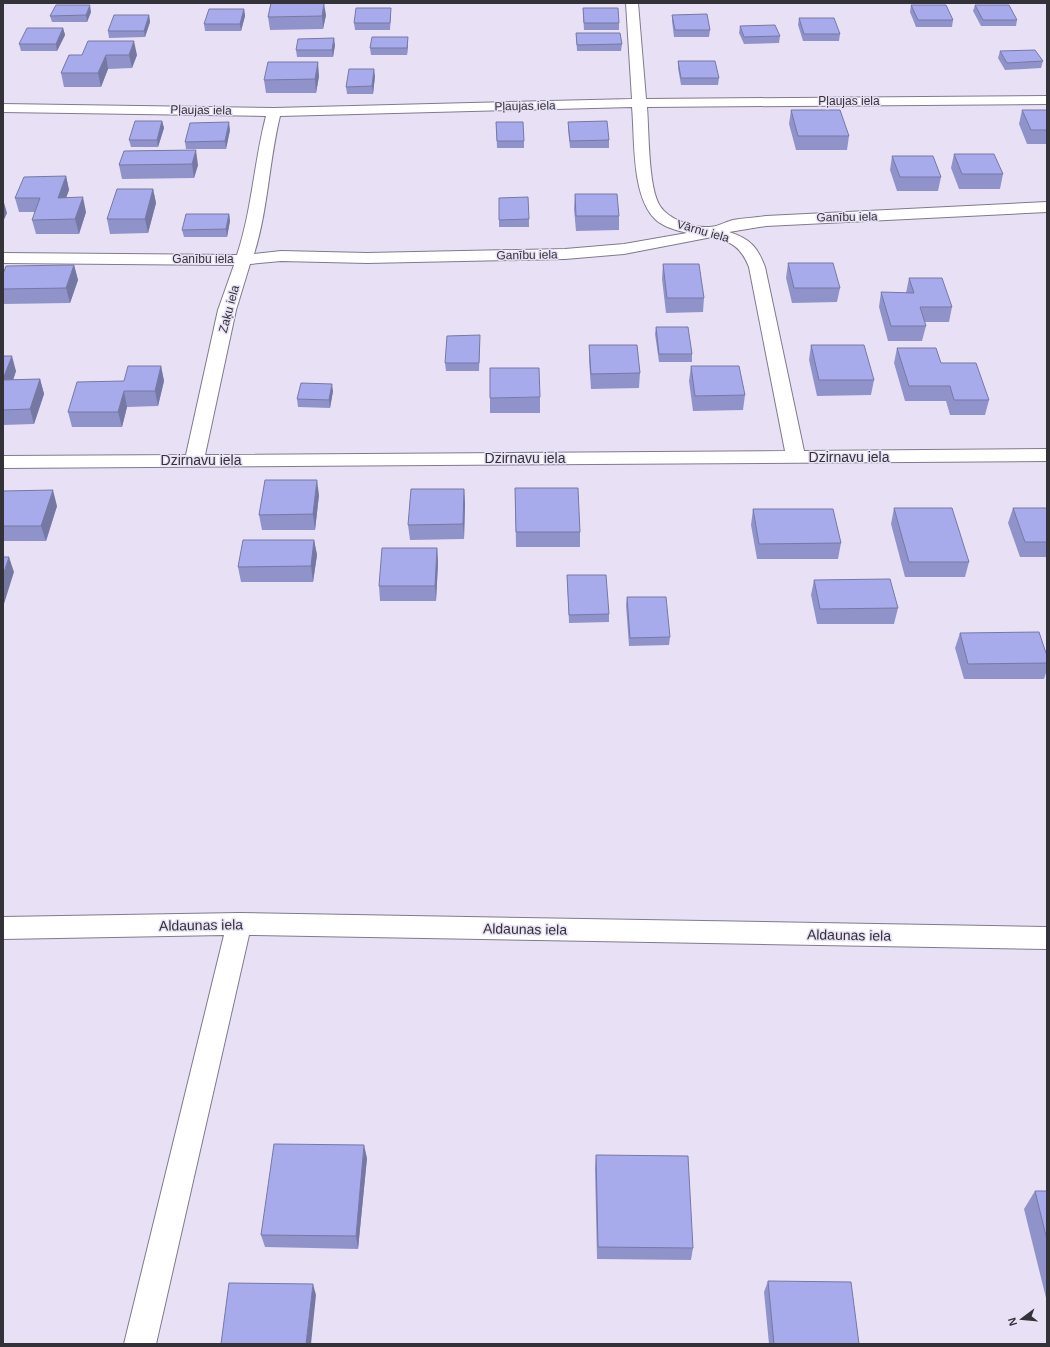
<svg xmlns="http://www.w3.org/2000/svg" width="1050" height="1347" font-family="Helvetica,sans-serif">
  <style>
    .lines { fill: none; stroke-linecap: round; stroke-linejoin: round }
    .minor-casing { stroke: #807a8c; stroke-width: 2 }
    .minor { fill: #fff; fill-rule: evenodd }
    .wall { fill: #9093ca }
    .shaded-wall { fill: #7678a4 }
    .building { fill: #a8abeb; stroke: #7678a4 }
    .labels { text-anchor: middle; stroke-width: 3; stroke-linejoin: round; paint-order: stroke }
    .far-street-label { font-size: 12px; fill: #343239; stroke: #e8e1f5 }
    .street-label { font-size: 14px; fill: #343239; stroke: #e8e1f5 }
  </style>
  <rect width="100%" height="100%" fill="#e8e1f5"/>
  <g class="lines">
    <defs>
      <path id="minor" d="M626 3H638L646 99 1047 96V104L647 107C649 131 648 188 660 206 669 220 694 228 709 227 717 227 725 222 733 220 744 218 755 218 766 216L1047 202V212L766 226 729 232C750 239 757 246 765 267L804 451 1047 449V461L3 468V456L186 455 218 310 234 265 3 263V253L237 255C252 210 254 162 266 116L3 112V104L274 108 632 99ZM632 107C635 139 631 197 656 220 664 227 676 230 687 233L624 244 565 249 367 253 281 251 254 254C268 210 269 161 280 116ZM712 237C732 242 741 247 749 267L785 451 205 455 236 310 250 264 281 261 367 263 565 259 624 254Z
        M239 913 1047 927V949L249 935 156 1344H124L224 935 3 939V917Z"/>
    </defs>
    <!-- minor casing -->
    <use href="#minor" class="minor-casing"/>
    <!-- minor -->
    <use href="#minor" class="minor"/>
  </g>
  <!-- wall -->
  <path class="wall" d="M911 5 953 20 952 27H916L910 12Z
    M975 5 1017 20 1016 26H981L973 11Z
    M583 8 619 23V30H584L583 15Z
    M244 9 245 16 241 31H205L204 24Z
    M91 12 87 22H52L50 16Z
    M149 15 150 22 145 37 109 38 108 31Z
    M326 15 323 29 270 30 268 17Z
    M391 15 390 30H355L354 23Z
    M672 15 710 30 709 37H674L672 21Z
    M799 18 840 34 839 41H803L798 25Z
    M740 26 780 36 779 43 744 44 739 33Z
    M63 28 65 35 57 51H21L19 44Z
    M576 33 622 44 621 51H577Z
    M408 44 407 55H371L370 48Z
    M335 45 333 57H297L296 50Z
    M1000 51 1043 61 1041 68 1005 70 998 58Z
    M69 55H137L132 68 108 69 101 87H64L61 73Z
    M678 61 719 78 718 85H681L678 68Z
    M319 76 316 93H266L264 80Z
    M375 76 373 94H347L346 87Z
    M791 110 849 136 847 150H796L789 124Z
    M1022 110H1047V144H1027L1019 124Z
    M162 121 164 128 158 147H131L129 140Z
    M496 122 524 141V148H497Z
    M568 122 609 140V148H570L568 129Z
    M230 130 226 149H186L185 142Z
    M124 151 198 165 194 178 122 179 119 165Z
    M954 154 1003 174 1000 189H959L951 168Z
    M892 156 941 177 938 191H897L890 170Z
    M66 176 69 190 66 197 86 212 79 234H36L32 220 35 212H19L15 198Z
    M153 189 156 203 148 233 110 234 107 219Z
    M575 194 619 216V230L576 231 574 209Z
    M499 198 529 219V227H499Z
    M229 214 230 221 227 237H184L182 230Z
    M788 263 840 288 837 302 792 303 786 278Z
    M663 264 704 298 703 312 666 313 662 279Z
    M74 265 78 280 70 303 3 304V289Z
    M909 278 952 307 949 322H924L926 326 922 341H888L879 307 881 292 906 293Z
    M656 327 692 354V362H659L655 334Z
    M480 343 479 371H446L445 363Z
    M589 345 640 373 639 388 591 389 589 360Z
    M811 345 874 380 871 395 817 396 809 360Z
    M897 348 941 363 989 400 985 415H950L946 401H905L894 363Z
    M3 356 16 371 13 380 40 379 44 394 34 424 3 425Z
    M161 366 164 381 158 406 127 407 122 427H72L68 412 124 381Z
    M691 366 745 395 743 410 693 411 689 381Z
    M333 391 330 408 298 407 297 399Z
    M540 397V413H490V398Z
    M515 488 580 532V547H516Z
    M464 489 465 504 464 539 410 540 408 525Z
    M3 491 57 506 46 541H3Z
    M319 495 315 530H262L259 515Z
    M894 508 969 562 965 577H905L891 524Z
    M1013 508H1047V557H1020L1008 523Z
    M753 509 841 543 838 559H757L751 525Z
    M314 540 317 555 313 582H241L238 567Z
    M437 548 438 563 436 601H380L379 586Z
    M567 575 609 614V622L569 623Z
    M814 580 898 608 894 624H817L811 595Z
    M627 597 670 637 669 645 629 646 626 605Z
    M960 633 1047 656V670L1044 679H964L955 648Z
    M596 1155 693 1248 691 1260 597 1259 595 1168Z
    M367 1158 358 1249 265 1247 261 1235Z
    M1035 1191H1047V1302L1024 1209Z
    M768 1281 859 1344H769L764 1292Z"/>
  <!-- shaded-wall -->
  <path class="shaded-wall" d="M324 3 326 15 323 29 322 16Z
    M90 5 91 12 87 22 86 15Z
    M244 9 245 16 241 31 240 24Z
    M149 15 150 22 145 37 144 31Z
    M63 28 65 35 57 51 56 44Z
    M408 37V44L407 55V48Z
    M334 38 335 45 333 57 332 50Z
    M134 41 137 55 132 68 129 55Z
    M106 55 108 69 101 87 98 73Z
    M318 62 319 76 316 93 315 79Z
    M374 69 375 76 373 94 372 86Z
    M162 121 164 128 158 147 157 140Z
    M229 122 230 130 226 149 225 141Z
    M196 150 198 165 194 178 192 164Z
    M66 176 69 190 61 212 58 198Z
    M153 189 156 203 148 233 145 219Z
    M83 197 86 212 79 234 75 219Z
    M3 199 7 213 3 222Z
    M229 214 230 221 227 237 226 229Z
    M74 265 78 280 70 303 66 288Z
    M12 356 16 371 8 395 3 379Z
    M161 366 164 381 158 406 155 391Z
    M40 379 44 394 34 424 30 409Z
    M332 384 333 391 330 408 329 400Z
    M124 391 127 407 122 427 118 412Z
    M317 480 319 495 315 530 313 514Z
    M464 489 465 504 464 539 463 524Z
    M53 490 57 506 46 541 41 526Z
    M314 540 317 555 313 582 311 566Z
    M437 548 438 563 436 601 435 586Z
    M9 557 14 572 3 607V575Z
    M364 1145 367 1158 358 1249 356 1236Z
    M313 1284 316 1295 311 1344H306Z"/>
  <!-- building -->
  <path class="building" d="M271 3H324L322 16 268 17Z
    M56 5H90L86 15 50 16Z
    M911 5H946L953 20H918Z
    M975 5H1009L1017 20H983Z
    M356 8H391L390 23H354Z
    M583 8H618L619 23H584Z
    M209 9H244L240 24H204Z
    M707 14 710 30H675L672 15Z
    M114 15H149L144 31H108Z
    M799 18H834L840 34H804Z
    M775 25 780 36 744 37 740 26Z
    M27 28H63L56 44H19Z
    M576 33H620L622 44 577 45Z
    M372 37H408L407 48H370Z
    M334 38 332 50H296L298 39Z
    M88 41H134L129 55H106L98 73H61L69 55H82Z
    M1035 50 1043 61 1007 63 1000 51Z
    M678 61H715L719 78H681Z
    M268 62H318L315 79 264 80Z
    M349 69H374L372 86 346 87Z
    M791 110H840L849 136H798Z
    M1022 110H1047V130H1031Z
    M135 121H162L157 140H129Z
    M607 121 609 140 570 141 568 122Z
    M229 122 225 141 185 142 190 123Z
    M496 122H523L524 141H497Z
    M196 150 192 164 119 165 124 151Z
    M954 154H994L1003 174H962Z
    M892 156H933L941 177H900Z
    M66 176 58 198 83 197 75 219 32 220 40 198H15L24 177Z
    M117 189H153L145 219H107Z
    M575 194H617L619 216H576Z
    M528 197 529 219 499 220V198Z
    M186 214H229L226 229 182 230Z
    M788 263H833L840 288H794Z
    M663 264H699L704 298H667Z
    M74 265 66 288 3 289V274L6 266Z
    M909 278H942L952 307H920L926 326H891L881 292 914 293Z
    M656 327H688L692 354H659Z
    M480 335 479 363H445L447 336Z
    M589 345H637L640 373 591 374Z
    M811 345H864L874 380H819Z
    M897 348H936L941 363H976L989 400H954L950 386H909Z
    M3 356H12L3 379Z
    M128 366H161L155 391H124L118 412H68L77 382 124 381Z
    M691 366H739L745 395 695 396Z
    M490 368H539L540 397 490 398Z
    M40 379 30 409 3 410V380Z
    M301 383 332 384 329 400 297 399Z
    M265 480H317L313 514 259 515Z
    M515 488H578L580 532H516Z
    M411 489H464L463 524 408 525Z
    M53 490 41 526H3V491Z
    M894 508H952L969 562H909Z
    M1013 508H1047V542H1025Z
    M753 509H833L841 543 759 544Z
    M243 540H314L311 566 238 567Z
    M382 548H437L435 586H379Z
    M3 557H9L3 575Z
    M567 575H606L609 614 569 615Z
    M890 579 898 608 820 609 814 580Z
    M627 597H666L670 637 630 638Z
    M1039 632 1047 656V663L968 664 960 633Z
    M274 1144 364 1145 356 1236 261 1235Z
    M596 1155 688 1156 693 1248 598 1247Z
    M1035 1191H1047V1240Z
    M768 1281 851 1282 859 1344H774Z
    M229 1283 313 1284 306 1344H221Z"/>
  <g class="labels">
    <!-- far-street labels -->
    <g class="far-street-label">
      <text x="849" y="105">Pļaujas iela</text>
      <text transform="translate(525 106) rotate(-1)" y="4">Pļaujas iela</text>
      <text transform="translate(201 110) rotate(1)" y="4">Pļaujas iela</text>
      <text transform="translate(847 217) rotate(-1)" y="4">Ganību iela</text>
      <text transform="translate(703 231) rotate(16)" y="4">Vārnu iela</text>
      <text transform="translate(527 255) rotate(-1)" y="4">Ganību iela</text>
      <text x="203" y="263">Ganību iela</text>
      <text transform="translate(229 309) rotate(-75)" y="4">Zaķu iela</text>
    </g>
    <!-- street labels -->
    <g class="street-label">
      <text x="849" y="462">Dzirnavu iela</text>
      <text x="525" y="463">Dzirnavu iela</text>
      <text x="201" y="465">Dzirnavu iela</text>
      <text transform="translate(201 925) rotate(-1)" y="5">Aldaunas iela</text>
      <text transform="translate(525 929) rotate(1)" y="5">Aldaunas iela</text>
      <text transform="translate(849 935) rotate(1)" y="5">Aldaunas iela</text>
    </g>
  </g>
  <!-- border -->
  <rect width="1050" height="1347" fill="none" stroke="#343239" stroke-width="8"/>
  <!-- north arrow -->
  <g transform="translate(1022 1319) rotate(254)" stroke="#e8e1f5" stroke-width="3" paint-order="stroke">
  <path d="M0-3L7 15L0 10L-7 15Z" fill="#343239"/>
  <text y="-6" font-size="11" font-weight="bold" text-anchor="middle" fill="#343239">N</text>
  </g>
</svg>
